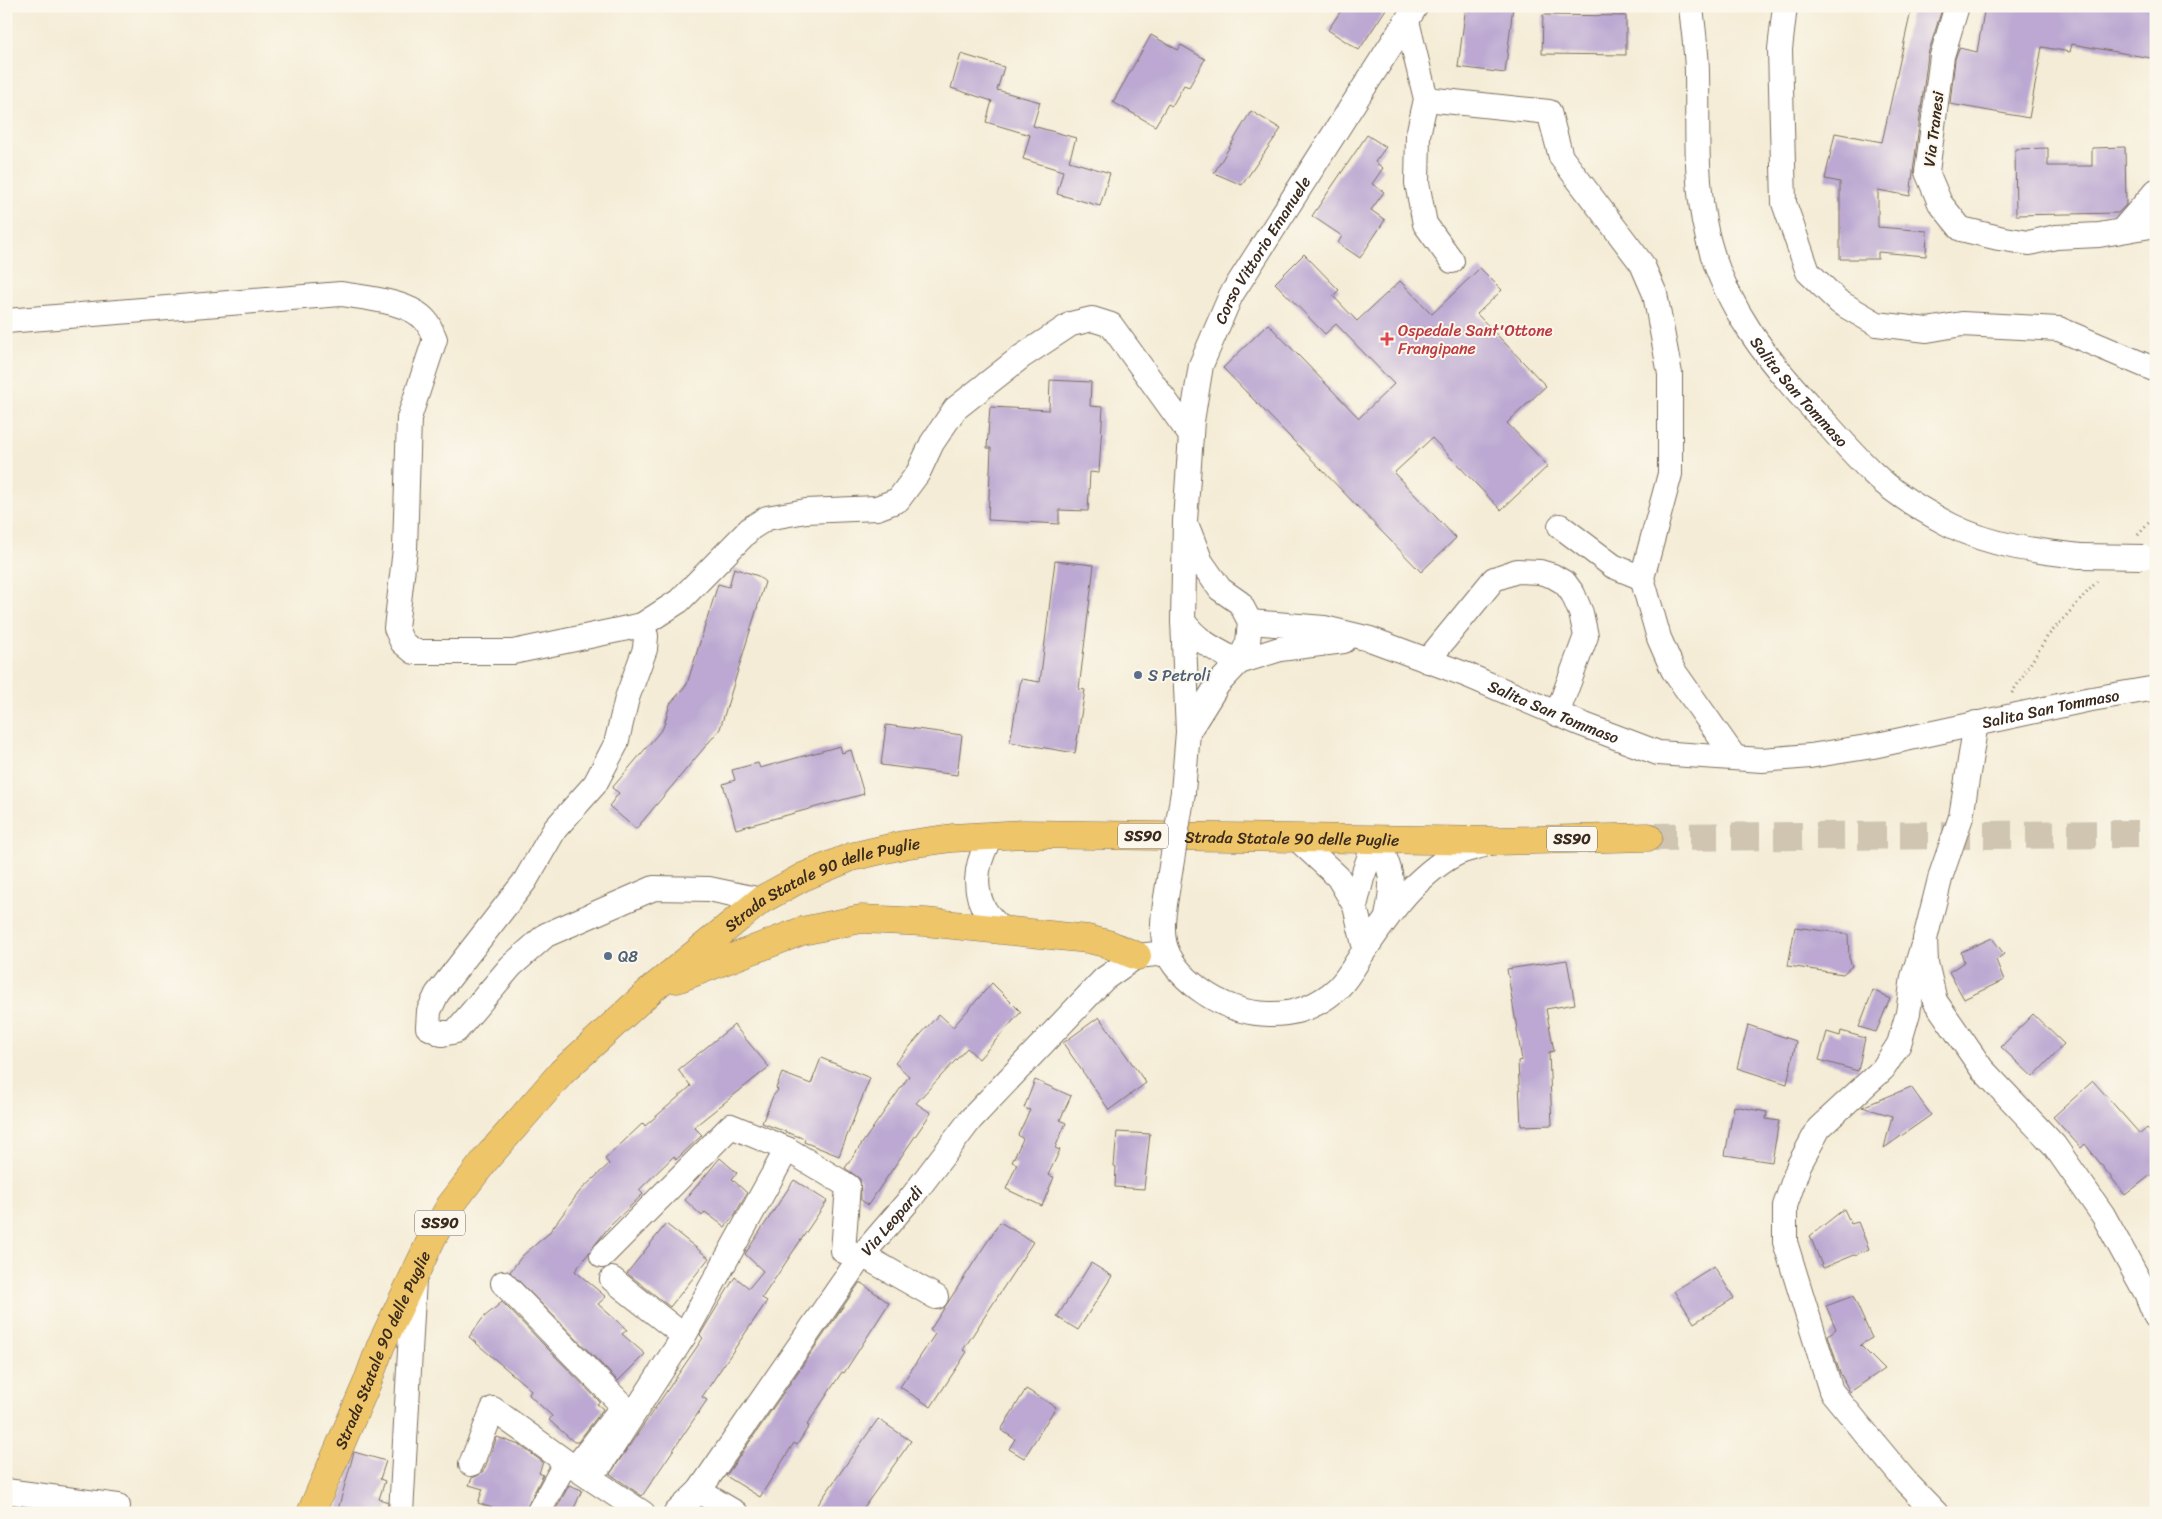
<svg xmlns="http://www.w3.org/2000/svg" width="2162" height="1519" font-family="Sriracha,sans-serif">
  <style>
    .building { fill: #bca8d2 }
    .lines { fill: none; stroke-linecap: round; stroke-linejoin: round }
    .major-tunnel { stroke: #cfc5b1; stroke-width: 28; stroke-dasharray: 28 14; stroke-linecap: butt }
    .minor-casing { stroke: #7c6e5e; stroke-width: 26 }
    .major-casing { stroke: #7c6e5e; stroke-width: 29 }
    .path { stroke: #7c6e5e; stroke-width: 3; stroke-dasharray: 1 4; stroke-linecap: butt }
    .minor { stroke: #fff; stroke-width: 24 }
    .major { stroke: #eec569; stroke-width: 28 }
    .minor-bridge-casing { stroke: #7c6e5e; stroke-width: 26; stroke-linecap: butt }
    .minor-bridge { stroke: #fff; stroke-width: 24 }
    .health-dot { fill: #e0444e; stroke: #fbf7ec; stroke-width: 2 }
    .service-dot { fill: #5c6f8a; stroke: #fbf7ec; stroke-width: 2 }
    .labels { text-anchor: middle; stroke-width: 4; stroke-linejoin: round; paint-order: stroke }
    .shield { fill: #fbf7ec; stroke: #75685c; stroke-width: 1 }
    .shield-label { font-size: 15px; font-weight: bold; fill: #3b2a1e }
    .street-label { font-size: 16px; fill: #3b2a1e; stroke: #fbf7ec }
    .health-label { font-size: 16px; fill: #be3a42; stroke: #fbf7ec; text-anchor: start }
    .service-label { font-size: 16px; fill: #4e5e75; stroke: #fbf7ec; text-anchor: start }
  </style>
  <rect width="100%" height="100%" fill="#fbf7ec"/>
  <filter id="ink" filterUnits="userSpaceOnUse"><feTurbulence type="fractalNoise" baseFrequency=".02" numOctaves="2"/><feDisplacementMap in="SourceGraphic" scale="10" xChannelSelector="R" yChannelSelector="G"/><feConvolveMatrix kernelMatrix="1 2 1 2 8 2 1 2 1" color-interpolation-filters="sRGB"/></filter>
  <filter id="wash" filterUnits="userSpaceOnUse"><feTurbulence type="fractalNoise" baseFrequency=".0096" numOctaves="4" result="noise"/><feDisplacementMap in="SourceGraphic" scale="20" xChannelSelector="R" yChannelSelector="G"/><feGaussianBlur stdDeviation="1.12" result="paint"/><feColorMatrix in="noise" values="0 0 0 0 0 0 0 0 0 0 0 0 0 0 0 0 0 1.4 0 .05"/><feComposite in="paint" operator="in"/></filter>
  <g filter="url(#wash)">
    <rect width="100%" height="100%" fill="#f4ecd6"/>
    <g id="blocks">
      <!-- building -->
      <path class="building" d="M1344 6H1388L1359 50 1328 30Z
        M1466 6 1485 9 1486 6H1513L1505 73 1458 67Z
        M1912 6H1943L1928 54 1910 196 1878 190V227L1927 231 1926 256 1878 252V259H1840V182L1825 179 1835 133 1882 142Z
        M1985 6H2156V59L2072 44 2070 52 2042 47 2029 118 1950 104 1955 59 1959 48 1977 52Z
        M1543 15 1626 16V55L1542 54Z
        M1151 35 1178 50 1181 45 1205 59 1189 87 1184 85 1172 106 1168 104 1155 126 1113 102Z
        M961 54 1004 67 997 90 1040 102 1033 126 1076 138 1069 161 1110 173 1100 206 1057 194 1063 171 1023 159 1030 135 986 122 992 101 951 88Z
        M1251 111 1281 129 1242 185 1214 173Z
        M1367 135 1386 147 1375 162 1383 168 1372 184 1384 192 1371 210 1385 220 1360 258 1338 243 1342 236 1312 216Z
        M2125 147 2126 205 2118 213 2016 215 2015 149 2048 148V166H2092V148Z
        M1304 254 1339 290 1333 296 1357 321 1400 281 1432 314 1480 268 1502 290 1477 314 1546 386 1507 423 1548 466 1501 510 1432 438 1394 473 1456 538 1421 572 1223 368 1268 324 1359 418 1394 384 1336 324 1325 334 1275 283Z
        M1050 380 1091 382 1090 406 1103 407 1099 473 1090 472 1088 511 1059 510V524L988 520 991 448H987L990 407 1049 410Z
        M1055 561 1094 565 1079 689 1085 690 1075 753 1010 742 1021 679 1040 682Z
        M734 568 758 576 765 582 720 729 636 829 609 806 619 793 612 788 663 728 670 704 687 684 718 584 729 587Z
        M886 725 962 735 957 775 881 765Z
        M840 746 842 753 851 750 864 794 736 829 723 784 735 780 732 770 758 763 760 768Z
        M1795 927 1848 934 1849 958 1852 966 1843 974 1788 966Z
        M1992 938 2004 954 1996 960 2004 980 1964 999 1949 972 1964 962 1961 952Z
        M1567 960 1575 1004 1546 1009 1554 1051 1549 1052 1552 1125 1521 1126 1518 1061 1522 1060 1507 969Z
        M992 983 1021 1012 979 1059 967 1048 916 1103 931 1113 868 1205 861 1200 860 1179 845 1168 909 1076 895 1063 939 1014 953 1027Z
        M1873 990 1890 999 1876 1032 1859 1027Z
        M2033 1014 2064 1044 2033 1077 2001 1047Z
        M1099 1017 1146 1083 1109 1110 1063 1043Z
        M734 1025 769 1067 694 1127 702 1135 676 1160 674 1156 639 1190 643 1194 608 1228 575 1271 606 1297 598 1304 627 1330 622 1334 645 1354 618 1381 510 1272 522 1256 548 1234 580 1191 609 1164 605 1159 643 1123 645 1126 691 1086 678 1070Z
        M1748 1025 1796 1041 1787 1084 1737 1068Z
        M1841 1031 1865 1038 1858 1071 1819 1060 1827 1032 1840 1036Z
        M821 1058 870 1078 839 1156 804 1142 805 1139 762 1123 773 1096 778 1090 776 1088 782 1073 811 1084Z
        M1035 1080 1071 1096 1060 1120 1066 1123 1055 1148 1060 1150 1048 1175 1054 1177 1042 1206 1006 1189 1017 1164 1012 1162 1023 1139 1018 1135 1030 1110 1024 1108Z
        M2093 1081 2140 1134 2147 1128 2156 1139V1171L2125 1195 2085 1144 2081 1148 2053 1117Z
        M1911 1087 1931 1115 1884 1148 1892 1116 1862 1107Z
        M1734 1106 1767 1112 1766 1119 1779 1121 1772 1162 1725 1155Z
        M1117 1132 1150 1134 1144 1189 1115 1187 1116 1167 1114 1166Z
        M720 1158 737 1173 732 1179 747 1193 734 1216 725 1227 705 1212 702 1216 685 1200Z
        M794 1180 827 1201 762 1298 767 1301 702 1397 707 1400 642 1496 610 1474 703 1338 700 1335 735 1277 749 1288 763 1271 745 1254Z
        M1844 1209 1851 1224 1858 1222 1869 1249 1823 1268 1810 1236Z
        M1000 1222 1033 1242 963 1350 967 1352 931 1407 900 1387 935 1334 930 1330Z
        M666 1224 709 1258 670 1307 627 1273Z
        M1091 1263 1112 1276 1078 1330 1057 1317Z
        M1714 1266 1734 1298 1694 1323 1674 1291Z
        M860 1282 889 1303 844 1373 842 1372 807 1425 809 1426 797 1445 794 1443 760 1497 726 1476Z
        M1853 1296 1872 1338 1860 1345 1884 1369 1850 1392 1840 1373 1828 1335 1836 1329 1826 1306Z
        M502 1302 600 1402 597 1404 603 1409 578 1442H574L549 1420 552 1416 529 1395 531 1390 469 1337 483 1318Z
        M1026 1389 1056 1407 1024 1458 1009 1449 1015 1439 1001 1430Z
        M878 1419 911 1441 860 1513H812Z
        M497 1437 519 1445 543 1462 539 1473 543 1475 524 1513H506L478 1503 483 1489 469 1485 472 1478 479 1475 484 1470Z
        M354 1452 386 1461 380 1479 385 1481 379 1499 388 1502 387 1513H337Z
        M569 1485 582 1490 572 1513H554Z"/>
    </g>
  </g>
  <g filter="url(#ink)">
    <use href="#blocks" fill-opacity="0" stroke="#7c6e5e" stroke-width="1"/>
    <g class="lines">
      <!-- major-tunnel -->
      <path class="major-tunnel" d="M1648 837 2156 834"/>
      <defs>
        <g id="minor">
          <path id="s1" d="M1691 6C1693 29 1697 52 1697 74 1698 123 1695 173 1704 221 1719 303 1771 366 1827 424 1842 441 1857 458 1874 474 1896 495 1925 512 1952 526 1992 546 2036 551 2080 556"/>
          <path d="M1785 6 1780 49 1784 203 1808 272 1839 302 1877 324 1927 330 1962 324 2059 329 2156 370"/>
          <path d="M1957 6 1942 56 1927 172 1940 203 1961 229 1999 238 2029 243 2056 237 2099 235 2156 225"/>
          <path d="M1407 21 1426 99 1418 135 1417 183 1425 224 1452 261"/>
          <path d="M1426 99 1549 112 1561 157 1642 264 1655 294 1670 374V474L1642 578 1659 638 1673 670 1735 758"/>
          <path d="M2123 229 2156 191"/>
          <path d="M6 321 341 294C365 298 410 301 426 321 430 326 432 333 435 339L409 418 405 549 396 628 402 642 414 652H513L642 625 679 601 751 528 767 518 806 511 877 508 898 500 918 473 932 443 955 409 1021 357 1071 324 1092 319 1111 325 1191 436"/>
          <path d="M1560 526 1613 566 1642 578"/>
          <path d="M1183 621C1198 642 1216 650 1239 662"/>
          <path id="s2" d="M1250 622 1324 628 1370 639 1467 675 1579 723 1658 753 1762 760 1810 756 1873 746 2086 700 2156 688"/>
          <path d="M642 625 646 636 645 649 627 698 616 744 595 784 555 829 525 881 437 994 429 1011 428 1027 442 1034 456 1031 511 966 546 935 654 888 709 889 761 900"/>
          <path d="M1427 661 1494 579 1517 571 1540 572 1553 576 1565 583 1573 594 1581 613 1586 636 1557 714"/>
          <path d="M1239 662 1280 649 1344 641"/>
          <path d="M1976 723 1961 817 1941 875 1925 939 1926 963 1935 1001 1982 1069 2054 1145 2103 1215 2146 1293 2156 1317"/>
          <path d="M1188 732 1218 684 1239 662 1248 642 1250 622 1240 603 1220 589 1201 562 1189 531"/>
          <path id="s3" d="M1183 792 1188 732 1183 621 1185 521 1192 421 1201 365 1231 295 1416 6"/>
          <path d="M991 836C979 858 971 882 983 907 988 916 997 924 1003 931"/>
          <path d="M1295 837 1338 877 1355 906 1365 949"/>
          <path d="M1376 838C1393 872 1394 880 1387 917"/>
          <path d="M1168 885C1160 934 1156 956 1199 989 1241 1020 1298 1025 1338 988 1348 978 1355 965 1362 954 1377 932 1392 909 1410 890 1423 877 1441 861 1458 853 1467 849 1478 847 1487 844"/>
          <path d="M1355 906 1362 878 1376 838"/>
          <path d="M1922 948 1913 977 1908 1013 1899 1044 1883 1069 1819 1128 1799 1165 1785 1206V1242L1831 1391 1907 1483 1936 1513"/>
          <path d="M602 1256 731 1126 787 1149 848 1186 843 1251 862 1255 936 1297"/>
          <path d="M612 1279 684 1336"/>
          <path d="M503 1283 623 1406 575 1468"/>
          <path d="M566 1462 643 1513"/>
          <path d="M602 1463 684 1336 787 1149"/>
          <path d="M471 1464 493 1409 566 1462 538 1513"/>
          <path d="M6 1491 118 1506 116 1513"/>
          <path d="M699 1491 736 1513"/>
          <path d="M401 1513 414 1279"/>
          <path id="s4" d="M676 1513 699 1491 862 1255 911 1198 971 1119 1104 979 1137 956 1166 953"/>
        </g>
        <g id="major">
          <path d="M677 979 802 931 861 919 925 922 1088 939 1108 944 1137 956"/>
          <path id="s5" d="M311 1513 367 1383 381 1345 432 1238 450 1206 486 1159 562 1072 652 989 761 900 803 877 851 857 903 845 952 838 1024 834 1496 841 1648 837"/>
        </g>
      </defs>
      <!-- minor casing -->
      <use href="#minor" class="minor-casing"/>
      <!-- major casing -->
      <use href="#major" class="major-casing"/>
      <!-- path -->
      <path class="path" d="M2138 535 2156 515
        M2012 693 2047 637 2099 579"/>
      <!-- minor -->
      <use href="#minor" class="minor"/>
      <!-- major -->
      <use href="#major" class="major"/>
      <defs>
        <path id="minor-bridge" d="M2080 556 2143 557
          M1168 885 1183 792"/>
      </defs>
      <!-- minor-bridge casing -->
      <use href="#minor-bridge" class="minor-bridge-casing"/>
      <!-- minor-bridge -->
      <use href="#minor-bridge" class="minor-bridge"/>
    </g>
  </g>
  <!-- markers -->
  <path class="health-dot" d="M1384.5 331.5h5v5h5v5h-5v5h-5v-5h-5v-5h5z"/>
  <g class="service-dot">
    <circle cx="1138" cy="675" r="5"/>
    <circle cx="608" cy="956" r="5"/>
  </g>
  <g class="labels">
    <!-- shield labels -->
    <g class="shield">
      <rect x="1118" y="823.5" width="50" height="25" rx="4"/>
      <rect x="1547" y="826.5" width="50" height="25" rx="4"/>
      <rect x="415" y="1210.5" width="50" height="25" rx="4"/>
    </g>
    <g class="shield-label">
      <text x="1143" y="841">SS90</text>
      <text x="1572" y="844">SS90</text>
      <text x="440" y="1228">SS90</text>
    </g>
    <!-- street labels -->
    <g class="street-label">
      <text transform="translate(1933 129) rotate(-83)" y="6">Via Tranesi</text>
      <text dy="6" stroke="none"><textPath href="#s3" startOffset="559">Corso Vittorio Emanuele</textPath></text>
      <text dy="6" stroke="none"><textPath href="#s1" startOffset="414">Salita San Tommaso</textPath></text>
      <text dy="6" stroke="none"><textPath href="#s2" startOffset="829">Salita San Tommaso</textPath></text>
      <text dy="6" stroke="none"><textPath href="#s2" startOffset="319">Salita San Tommaso</textPath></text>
      <text dy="6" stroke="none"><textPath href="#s5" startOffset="1318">Strada Statale 90 delle Puglie</textPath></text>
      <text dy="6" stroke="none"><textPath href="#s5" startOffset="838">Strada Statale 90 delle Puglie</textPath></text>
      <text dy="6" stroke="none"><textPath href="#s4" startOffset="364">Via Leopardi</textPath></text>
      <text dy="6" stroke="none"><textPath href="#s5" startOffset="178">Strada Statale 90 delle Puglie</textPath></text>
    </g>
    <!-- health labels -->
    <g class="health-label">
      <text x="1398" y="336">Ospedale Sant'Ottone<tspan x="1398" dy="18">Frangipane</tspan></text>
    </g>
    <!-- service labels -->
    <g class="service-label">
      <text x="1148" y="681">S Petroli</text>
      <text x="618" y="962">Q8</text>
    </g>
  </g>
  <!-- margin -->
  <rect width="2162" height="1519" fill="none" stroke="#fbf7ec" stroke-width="25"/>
</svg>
